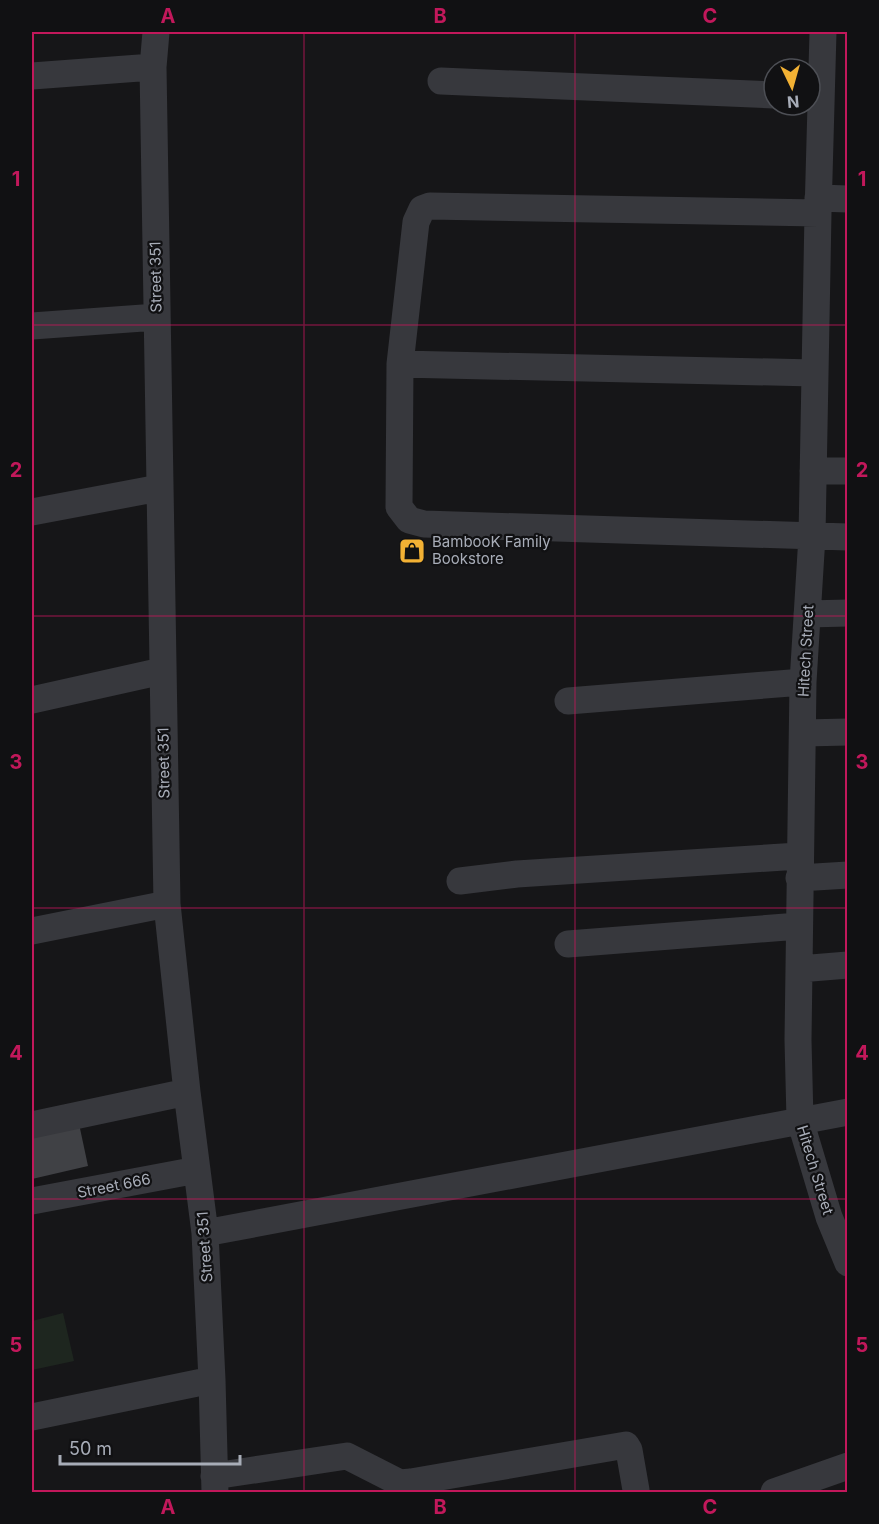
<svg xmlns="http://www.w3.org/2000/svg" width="879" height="1524" font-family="Inter,sans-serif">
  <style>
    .green { fill: #1e261f }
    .building { fill: #404145 }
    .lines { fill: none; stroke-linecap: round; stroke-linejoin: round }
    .minor { stroke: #37383d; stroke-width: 27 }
    .grid { fill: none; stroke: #c2185b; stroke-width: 1.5; stroke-opacity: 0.55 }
    .labels { text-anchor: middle; stroke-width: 4.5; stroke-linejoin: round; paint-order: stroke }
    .street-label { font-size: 15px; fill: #a8adb8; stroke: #111113 }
    .poi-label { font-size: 15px; fill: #a8adb8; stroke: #111113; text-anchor: start }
    .neatline { fill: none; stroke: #c2185b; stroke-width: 2 }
    .grid-label { font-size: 20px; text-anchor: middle; font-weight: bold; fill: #c2185b }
  </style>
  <rect width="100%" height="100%" fill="#161618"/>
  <!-- green -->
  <path class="green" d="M63 1313 74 1361 32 1370V1321Z"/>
  <!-- building -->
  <path class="building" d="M78 1119 88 1166 32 1179V1129Z"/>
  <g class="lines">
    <!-- minor -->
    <path class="minor" d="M156 32 153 67 167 904 187 1092 205 1233 212 1380 215 1492
      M823 32 818 213 812 536 803 682 798 1040 800 1120 829 1217 848 1263
      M32 76 153 67
      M441 81 774 95
      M818 198 848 199
      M818 213 430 206 422 209 416 222 400 364 399 507 409 520 424 524 848 537
      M32 326 157 317
      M400 364 814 373
      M813 471H848
      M32 512 159 488
      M807 614 848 613
      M32 700 162 671
      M568 701 803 682
      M804 733 848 732
      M799 878 848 875
      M460 881 517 874 799 856
      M32 931 167 904
      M568 944 799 926
      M799 969 848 965
      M32 1125 187 1092
      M32 1201 197 1170
      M205 1233 848 1112
      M32 1417 212 1380
      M214 1476 347 1456 400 1483 411 1482 626 1445 629 1450 636 1490
      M774 1492 848 1466"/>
  </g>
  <!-- grid -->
  <path class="grid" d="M304 32V1492M575 32V1492M32 325H848M32 616H848M32 908H848M32 1199H848"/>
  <!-- icons -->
  <defs>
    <symbol id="shop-square" viewBox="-11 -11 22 22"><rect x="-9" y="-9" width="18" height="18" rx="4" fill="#f2b134" stroke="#111113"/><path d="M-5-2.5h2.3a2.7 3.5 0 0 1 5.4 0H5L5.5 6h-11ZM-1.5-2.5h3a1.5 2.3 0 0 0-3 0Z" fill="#111"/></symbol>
  </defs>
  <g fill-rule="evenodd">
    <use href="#shop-square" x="397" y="536" width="30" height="30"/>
  </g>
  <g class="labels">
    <!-- street labels -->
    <g class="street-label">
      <text transform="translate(156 277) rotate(-91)" y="5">Street 351</text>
      <text transform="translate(806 651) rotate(-87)" y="5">Hitech Street</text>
      <text transform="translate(164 763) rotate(-91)" y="5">Street 351</text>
      <text transform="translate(815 1170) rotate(73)" y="5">Hitech Street</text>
      <text transform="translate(114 1186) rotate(-11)" y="5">Street 666</text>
      <text transform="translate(205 1247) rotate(-94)" y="5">Street 351</text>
    </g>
    <!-- poi labels -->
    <g class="poi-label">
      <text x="432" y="547">BambooK Family<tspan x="432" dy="17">Bookstore</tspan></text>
    </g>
  </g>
  <!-- border -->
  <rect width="879" height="1524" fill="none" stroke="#111113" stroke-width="66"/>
  <!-- north arrow -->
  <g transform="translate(792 87) rotate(175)"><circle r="28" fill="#111113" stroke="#4d4f55" stroke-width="1.5"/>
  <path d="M0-4.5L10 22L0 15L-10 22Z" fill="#f2b134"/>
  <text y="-9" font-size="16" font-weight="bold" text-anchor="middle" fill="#a8adb8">N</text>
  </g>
  <!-- scale -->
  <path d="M60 1455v9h180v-9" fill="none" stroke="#a8adb8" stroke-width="3"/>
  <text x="69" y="1455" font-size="18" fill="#a8adb8" stroke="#111113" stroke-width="4.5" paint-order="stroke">50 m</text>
  <rect x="33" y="33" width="813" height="1458" class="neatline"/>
  <g class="grid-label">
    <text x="168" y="23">A</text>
    <text x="440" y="23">B</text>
    <text x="710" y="23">C</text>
    <text x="16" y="186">1</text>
    <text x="862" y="186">1</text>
    <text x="16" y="477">2</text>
    <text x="862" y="477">2</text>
    <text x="16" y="769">3</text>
    <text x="862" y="769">3</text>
    <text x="16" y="1060">4</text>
    <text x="862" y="1060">4</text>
    <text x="16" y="1352">5</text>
    <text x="862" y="1352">5</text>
    <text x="168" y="1514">A</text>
    <text x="440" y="1514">B</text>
    <text x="710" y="1514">C</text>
  </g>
</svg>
